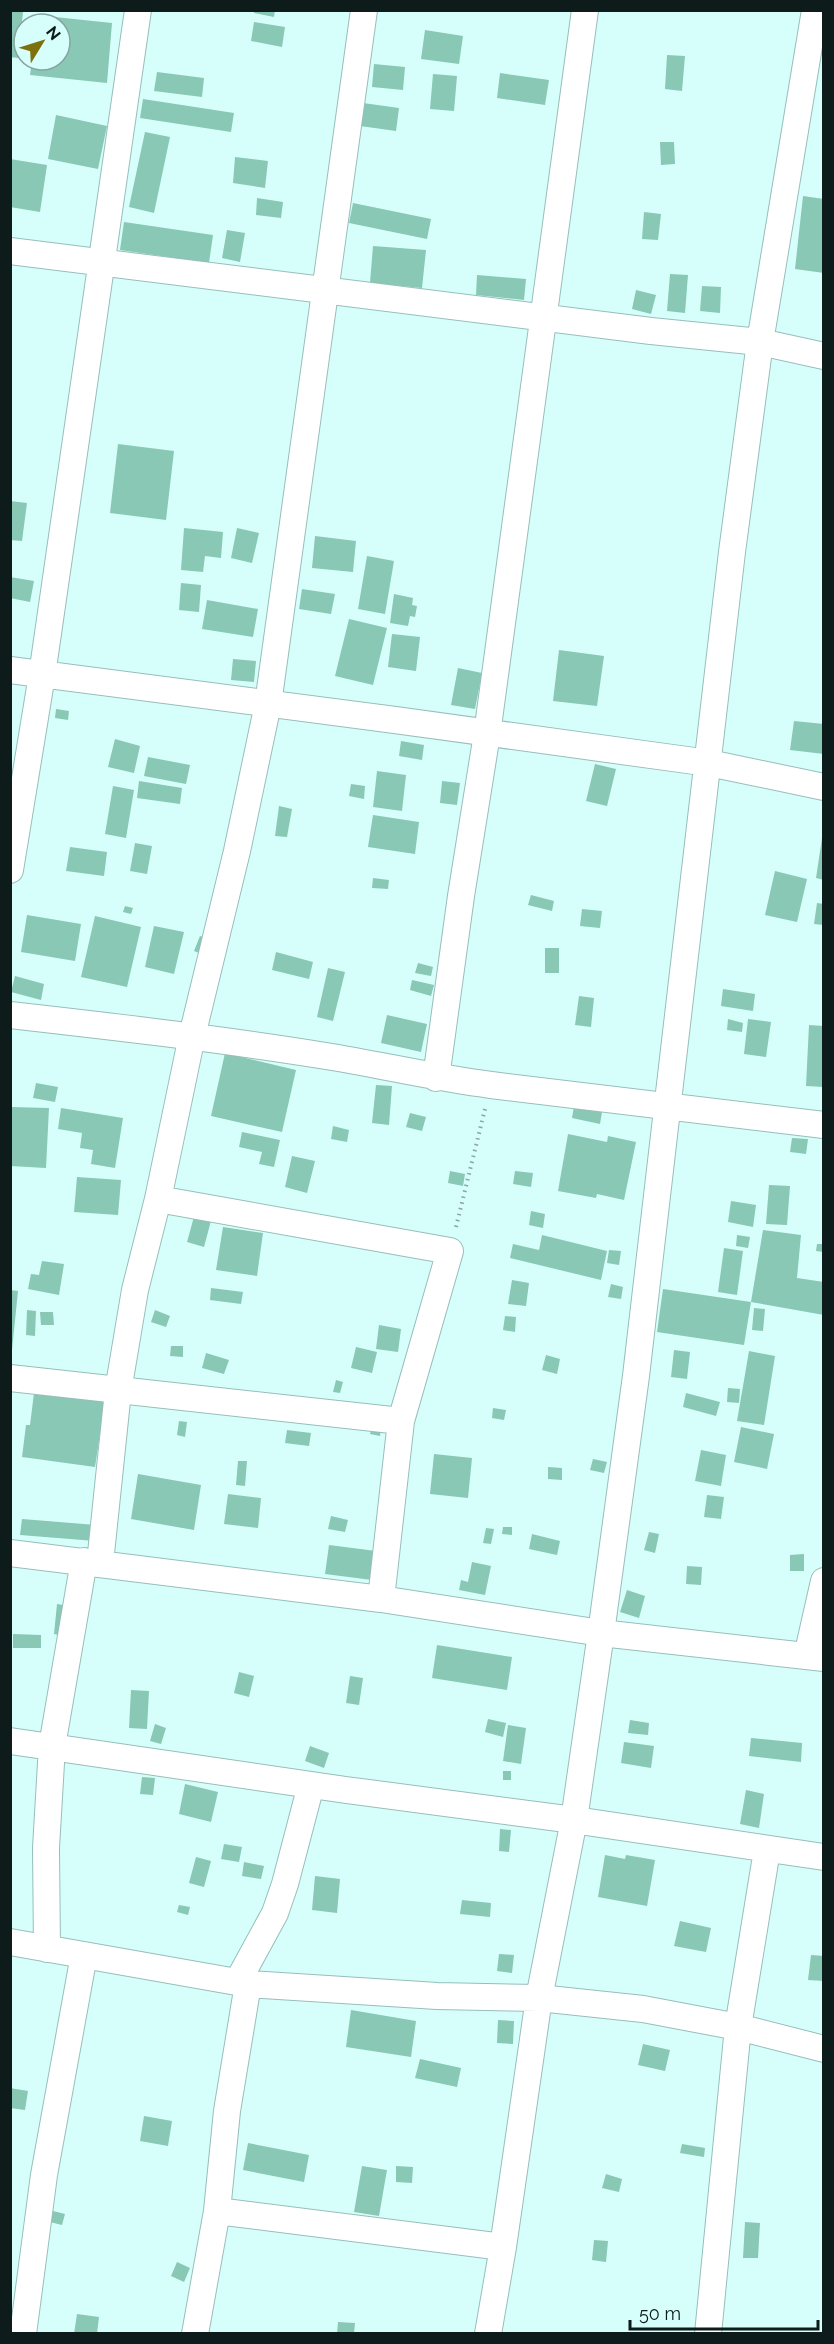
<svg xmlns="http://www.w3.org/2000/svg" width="834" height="2344" font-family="Raleway,sans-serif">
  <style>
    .building { fill: #89c8b4 }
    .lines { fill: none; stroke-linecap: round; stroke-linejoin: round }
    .minor-casing { stroke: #97bebb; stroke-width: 28 }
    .path { stroke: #88a7a4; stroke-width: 4; stroke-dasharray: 1.5 4.5; stroke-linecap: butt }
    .minor { stroke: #fff; stroke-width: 26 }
  </style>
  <rect width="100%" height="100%" fill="#d6fffb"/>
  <!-- building -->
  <path class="building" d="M254 10H275L274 17 254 13Z
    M10 11 23 12 18 58 10 57Z
    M36 15 112 23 107 83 30 75 32 60H60V24H35Z
    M254 22 285 27 282 47 251 41Z
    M425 30 463 36 459 64 421 59Z
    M667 55 685 56 682 91 665 89Z
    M374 64 405 67 403 90 372 87Z
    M157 72 204 78 202 97 154 91Z
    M500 73 549 80 545 105 497 98Z
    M433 74 457 76 454 111 430 109Z
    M143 99 234 113 231 132 140 118Z
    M363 103 399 108 396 131 360 126Z
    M56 115 107 126 98 169 48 159Z
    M145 132 170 137 154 213 129 207Z
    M660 142H674L675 164 661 165Z
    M235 157 268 161 265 188 233 183Z
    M10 159 47 165 40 212 10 207Z
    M803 196 824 199V273L795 269Z
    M257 198 283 202 281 218 256 215Z
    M353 203 431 219 427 239 349 223Z
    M644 212 661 214 658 240 642 239Z
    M124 222 213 235 209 263 120 250Z
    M227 230 245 233 240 262 222 258Z
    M373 246 426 250 422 288 370 283Z
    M670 274 688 275 685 313 667 311Z
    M477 275 526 279 524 300 476 295Z
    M702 286 721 287 720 313 700 311Z
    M636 290 656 295 651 314 632 309Z
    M118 444 174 451 166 520 110 513Z
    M10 501 27 503 22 541 10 540Z
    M184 528 223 532 221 558 205 556 203 572 181 570Z
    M237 528 259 533 252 563 231 558Z
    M315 536 356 541 353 572 312 568Z
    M367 556 394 561 385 614 358 609Z
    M10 577 34 581 30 602 10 598Z
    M181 583 201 585 199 612 179 610Z
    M302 589 335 594 331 614 299 609Z
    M394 594 413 598 412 605 417 606 415 617 410 616 408 626 390 623Z
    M207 600 258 609 253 637 202 629Z
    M349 619 387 628 373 685 335 676Z
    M392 634 420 637 416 671 388 667Z
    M559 650 604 656 597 706 553 701Z
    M233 659 256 661 254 682 231 680Z
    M458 668 482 673 475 709 451 705Z
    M56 709 69 711 68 720 55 718Z
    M794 721 824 724V754L790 750Z
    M115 739 140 746 134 773 108 767Z
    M401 741 424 745 422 760 399 756Z
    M148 757 190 765 186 784 144 776Z
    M595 764 616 769 607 806 586 801Z
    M377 771 406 775 402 811 373 807Z
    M139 781 182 788 180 804 137 798Z
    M442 781 460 783 457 805 440 803Z
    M351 784 365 786 364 799 349 796Z
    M113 786 134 790 126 838 105 834Z
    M279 806 292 809 287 837 275 836Z
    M373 815 419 822 415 854 368 847Z
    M822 838H824V880L816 878Z
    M135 843 152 846 147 874 130 871Z
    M70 847 107 852 104 876 66 871Z
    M775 871 807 879 797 922 765 915Z
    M373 878 389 880 388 889 372 888Z
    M531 895 554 901 552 911 528 905Z
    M817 903 824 904V925L814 924Z
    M125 906 133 908 131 914 123 912Z
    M582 909 602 911 600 928 580 926Z
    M27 915 81 924 75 961 21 952Z
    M95 916 141 927 127 987 81 977Z
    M154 926 184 932 174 974 145 967Z
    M200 936 212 940 207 956 194 951Z
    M545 948H559V973H545Z
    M276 952 313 962 309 979 272 970Z
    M418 963 433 967 431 976 415 973Z
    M328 968 345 972 333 1021 317 1017Z
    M15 976 44 984 41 1000 11 992Z
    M412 980 434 985 431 996 410 990Z
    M723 989 755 994 753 1011 721 1006Z
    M579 996 594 998 591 1027 575 1025Z
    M387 1015 427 1024 421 1052 381 1043Z
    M728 1019 743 1023 742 1032 727 1030Z
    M748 1019 771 1022 766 1057 744 1054Z
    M809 1025 824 1026V1087L806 1086Z
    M225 1053 296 1070 282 1132 211 1116Z
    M36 1083 58 1087 55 1102 33 1098Z
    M376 1085 392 1086 389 1125 372 1123Z
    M574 1106 602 1112 600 1124 572 1118Z
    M11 1107 49 1108 46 1168 10 1166Z
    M61 1108 123 1118 115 1168 91 1164 93 1150 80 1148 82 1133 58 1129Z
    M410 1113 426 1117 422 1131 406 1127Z
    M333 1126 349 1130 347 1142 331 1139Z
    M242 1132 280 1140 274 1167 259 1164 262 1152 239 1147Z
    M568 1134 607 1142 608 1136 636 1142 624 1200 597 1194 596 1198 558 1191Z
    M792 1138 808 1139 806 1154 790 1152Z
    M292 1156 315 1161 307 1193 285 1187Z
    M450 1171 465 1174 463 1186 448 1183Z
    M515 1171 533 1173 531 1187 513 1184Z
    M77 1177 121 1180 118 1215 74 1212Z
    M769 1185 790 1186 787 1225 766 1224Z
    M731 1201 756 1205 753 1227 728 1222Z
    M531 1211 545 1214 543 1228 529 1225Z
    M195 1213 212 1217 204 1247 187 1242Z
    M223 1227 263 1233 257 1276 216 1270Z
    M763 1230 801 1235 797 1278 824 1282V1315L751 1302Z
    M542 1235 607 1251 601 1280 510 1258 513 1244 539 1250Z
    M737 1235 750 1237 748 1248 736 1246Z
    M817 1244H824V1252L816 1251Z
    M724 1248 743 1251 737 1295 718 1292Z
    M609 1250 621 1251 619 1265 607 1263Z
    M42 1261 64 1264 59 1295 28 1289 31 1274 39 1275Z
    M512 1280 529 1283 526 1306 508 1304Z
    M611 1284 623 1287 621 1299 608 1297Z
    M211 1288 243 1292 241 1304 210 1300Z
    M663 1289 751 1302 744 1345 657 1332Z
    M10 1290 18 1291 12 1350H10Z
    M754 1308 765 1309 763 1331 752 1330Z
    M27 1310 36 1311 35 1336 26 1335Z
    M155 1310 170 1316 166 1327 151 1322Z
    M40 1312H53L54 1325H41Z
    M505 1316 516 1317 515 1332 503 1330Z
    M379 1325 401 1329 398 1352 376 1349Z
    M171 1346H183V1357L170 1356Z
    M356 1347 377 1352 372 1373 351 1368Z
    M674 1350 690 1352 687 1379 671 1377Z
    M749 1351 775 1356 764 1425 737 1421Z
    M206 1353 229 1360 224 1374 202 1368Z
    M546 1355 560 1359 557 1374 542 1370Z
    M336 1380 343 1382 340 1393 333 1392Z
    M728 1388 740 1389 739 1403 727 1402Z
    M34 1393 107 1402 104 1435 100 1434 95 1467 22 1457 26 1425H30Z
    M686 1393 720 1402 716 1416 683 1407Z
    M493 1408 506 1410 504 1420 492 1418Z
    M179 1421 187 1422 185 1437 177 1435Z
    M372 1427 381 1429 380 1436 370 1434Z
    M741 1427 774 1434 767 1469 734 1462Z
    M287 1430 311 1433 309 1446 285 1443Z
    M701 1450 726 1455 721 1486 695 1481Z
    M434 1454 472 1458 468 1498 430 1494Z
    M593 1459 607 1462 604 1473 590 1470Z
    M238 1461H247L245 1486 236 1485Z
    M548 1467 562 1468V1480L548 1479Z
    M138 1474 201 1485 194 1530 131 1519Z
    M228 1494 261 1498 258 1528 224 1524Z
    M707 1495 724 1497 721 1519 704 1517Z
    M331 1516 348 1520 345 1532 328 1529Z
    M22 1519 96 1525 95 1541 20 1535Z
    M503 1527H512V1535L502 1534Z
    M486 1528 494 1529 491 1544 483 1543Z
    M649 1532 659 1534 655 1553 644 1550Z
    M532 1534 560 1541 557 1555 529 1549Z
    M329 1545 376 1551 372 1580 325 1574Z
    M804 1554V1571H790V1555Z
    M472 1562 491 1566 485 1595 459 1590 461 1580 468 1582Z
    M687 1566 702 1567 701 1585 686 1584Z
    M627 1590 645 1596 639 1618 620 1612Z
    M57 1604 75 1607 71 1637 54 1634Z
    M13 1634 41 1635V1648H13Z
    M437 1645 512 1657 507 1690 432 1678Z
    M239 1672 254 1676 249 1697 234 1693Z
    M350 1676 363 1678 359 1705 346 1703Z
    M131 1690 149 1691 147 1729 129 1728Z
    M488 1719 506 1723 503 1737 485 1732Z
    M630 1720 649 1723 648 1735 628 1733Z
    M155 1724 166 1728 161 1744 150 1741Z
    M508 1725 526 1728 521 1764 503 1761Z
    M751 1738 802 1743 801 1762 749 1756Z
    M624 1742 654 1746 651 1768 621 1763Z
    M310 1746 329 1753 324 1768 305 1761Z
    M503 1771H511V1780H503Z
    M142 1777 155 1778 153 1795 140 1794Z
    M185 1784 218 1792 211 1822 179 1814Z
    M746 1790 764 1794 759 1828 740 1824Z
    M500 1829 511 1830 509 1852 499 1851Z
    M224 1844 242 1847 239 1862 221 1859Z
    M605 1855 625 1859 626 1855 655 1860 647 1906 598 1897Z
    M196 1857 211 1861 204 1887 189 1883Z
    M244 1862 264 1866 261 1879 242 1876Z
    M315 1876 340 1879 337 1913 312 1910Z
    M462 1900 491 1903 490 1917 460 1914Z
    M179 1905 190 1907 188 1915 177 1912Z
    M680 1921 711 1928 706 1952 674 1946Z
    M499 1954 514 1955 512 1973 497 1971Z
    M811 1955 824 1956V1981L808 1980Z
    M351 2010 416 2021 411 2057 346 2047Z
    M498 2020 514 2021 513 2044 497 2043Z
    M643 2044 670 2050 665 2071 638 2065Z
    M420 2059 461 2068 457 2087 415 2078Z
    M10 2088 28 2091 25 2110 10 2108Z
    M144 2116 172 2121 168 2146 140 2141Z
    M248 2143 309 2155 304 2182 243 2170Z
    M682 2144 705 2148 704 2157 680 2153Z
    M362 2166 387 2170 379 2216 354 2212Z
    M396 2166 413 2167 412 2183 396 2182Z
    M606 2174 622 2179 619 2192 602 2188Z
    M53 2211 65 2214 62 2225 50 2222Z
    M745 2222 760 2223 758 2258H743Z
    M594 2240 608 2241 606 2262 592 2260Z
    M177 2262 190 2268 184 2282 171 2276Z
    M77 2314 99 2317 97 2334H74Z
    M338 2322 355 2323 354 2334H337Z"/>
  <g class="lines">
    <defs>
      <path id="minor" d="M10 251 651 331 760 342 824 356
        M10 670 395 720 709 763 824 787
        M10 870 42 675 138 10
        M10 1015C116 1027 221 1039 326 1056 381 1065 436 1078 491 1085L824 1125
        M436 1078 461 896 487 734 585 10
        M158 1199 450 1251 401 1421 381 1599
        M10 1378 401 1421
        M10 1553 381 1599 601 1633 824 1658
        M100 1563 118 1391 135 1290 158 1199 192 1036 237 851 268 704 364 10
        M807 1656 824 1581
        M10 1741 346 1790 574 1820 824 1857
        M10 1942 248 1984 437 1996 539 1998 643 2009 738 2027 824 2049
        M47 1949 46 1848 52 1746 84 1561
        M238 1981 275 1913 285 1884 311 1785
        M217 2211 503 2247
        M23 2334 44 2175 84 1955
        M195 2334 217 2211 227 2111 248 1984
        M488 2334 503 2247 539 1998 574 1820 601 1633 636 1376 732 552 760 342 815 10
        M708 2334 738 2027 767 1850"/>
    </defs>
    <!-- minor casing -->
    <use href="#minor" class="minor-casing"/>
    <!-- path -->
    <path class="path" d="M456 1227 485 1109"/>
    <!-- minor -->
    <use href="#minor" class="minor"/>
  </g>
  <!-- border -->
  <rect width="834" height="2344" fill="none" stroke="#0d1c1b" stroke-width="24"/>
  <!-- north arrow -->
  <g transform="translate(42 42) rotate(52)"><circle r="28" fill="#d6fffb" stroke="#86a4a1" stroke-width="1.5"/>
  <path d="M0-4.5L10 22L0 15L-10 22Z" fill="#7e700f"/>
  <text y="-9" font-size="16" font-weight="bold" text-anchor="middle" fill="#0d1c1b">N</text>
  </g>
  <!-- scale -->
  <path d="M630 2320v9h188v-9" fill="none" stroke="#0d1c1b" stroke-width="3"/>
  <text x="639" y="2320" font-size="18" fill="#0d1c1b" stroke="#d6fffb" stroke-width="4.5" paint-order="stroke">50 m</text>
</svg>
